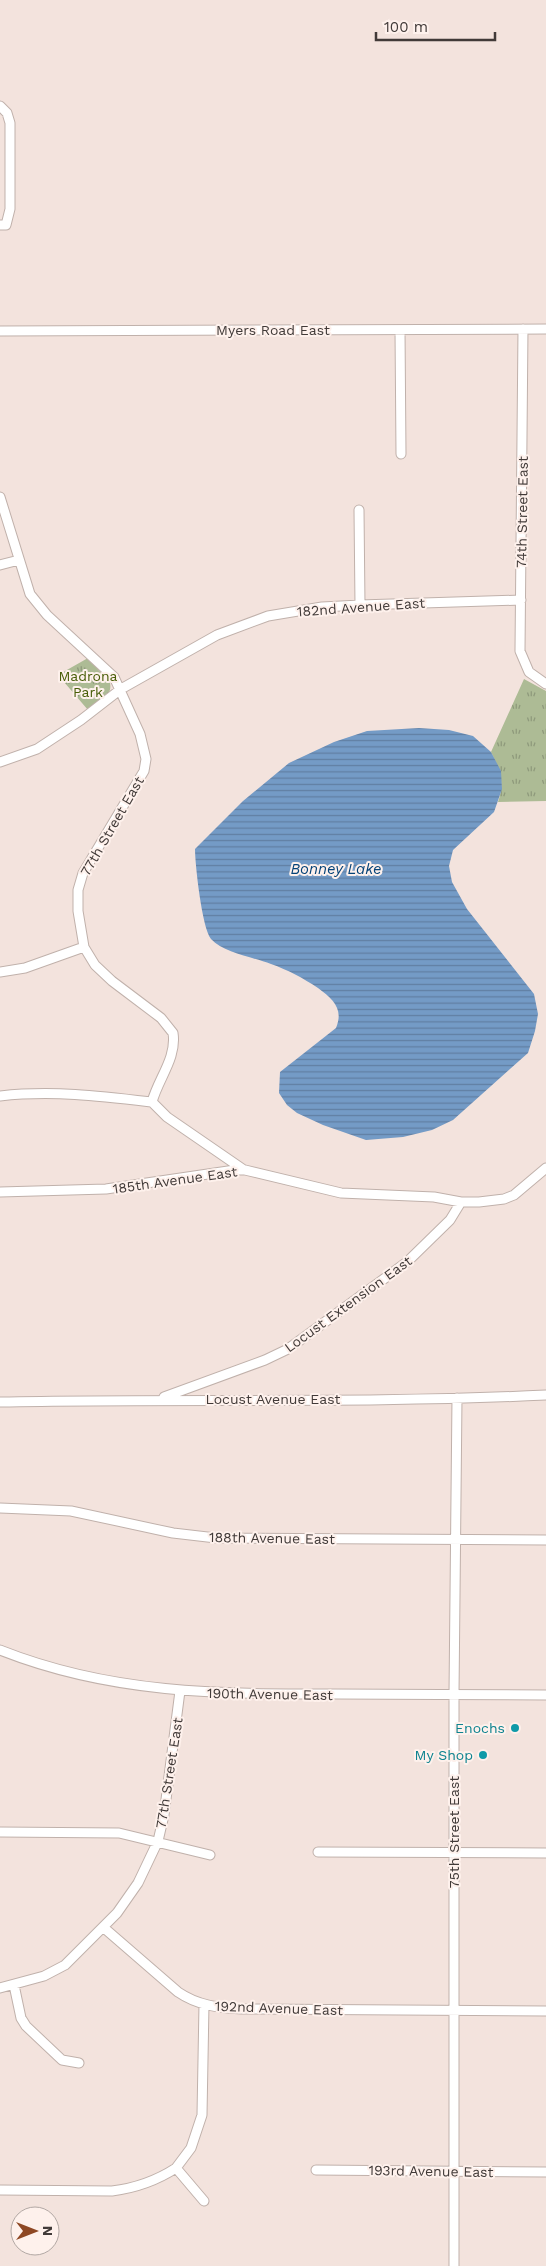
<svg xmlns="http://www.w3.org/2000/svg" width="546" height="2266" font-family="'Work Sans',sans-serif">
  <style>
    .park { fill: url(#park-tufts) }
    .water { fill: url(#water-rules) }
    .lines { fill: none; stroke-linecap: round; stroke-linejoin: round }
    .minor-casing { stroke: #c0b1ab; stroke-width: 11 }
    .minor { stroke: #fff; stroke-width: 9 }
    .culture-dot { fill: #0f9aa8; stroke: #fef1ec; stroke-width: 2 }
    .labels { text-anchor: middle; stroke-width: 4; stroke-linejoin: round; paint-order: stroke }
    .street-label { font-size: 14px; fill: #413a38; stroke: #fef1ec }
    .park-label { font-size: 14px; fill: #485e08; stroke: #fef1ec }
    .culture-label { font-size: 14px; fill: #0d838f; stroke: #fef1ec; text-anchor: end }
    .water-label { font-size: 15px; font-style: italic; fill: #054277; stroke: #fef1ec }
  </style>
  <defs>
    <pattern id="park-tufts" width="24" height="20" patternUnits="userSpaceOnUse" patternTransform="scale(1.25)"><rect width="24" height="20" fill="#adbb95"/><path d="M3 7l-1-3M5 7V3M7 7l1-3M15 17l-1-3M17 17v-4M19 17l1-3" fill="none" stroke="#8e997b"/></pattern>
    <pattern id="water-rules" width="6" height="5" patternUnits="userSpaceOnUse" patternTransform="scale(1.25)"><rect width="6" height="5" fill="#749bc6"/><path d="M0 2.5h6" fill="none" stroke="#617fa2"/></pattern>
  </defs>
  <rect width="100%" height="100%" fill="#f3e3dd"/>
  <!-- park -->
  <path class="park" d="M88 658 110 683C113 696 98 703 88 710L58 675Z
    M524 679 546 691V801L498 802C505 782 500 770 491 752Z"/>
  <!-- water -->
  <path class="water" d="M419 728 449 730 473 736 491 752 501 771 502 789 494 812 453 850 449 866 452 882 467 909 534 994 538 1014 535 1031 528 1053 453 1120 432 1130 403 1137 366 1140 323 1125 297 1113 287 1105 279 1093 280 1072 336 1028C344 1009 333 999 318 988 303 978 288 970 271 964 253 957 224 953 211 939 202 928 195 864 195 849L243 801 289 763 334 742 367 731Z"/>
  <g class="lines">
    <defs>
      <path id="minor" d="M0 106 7 113 10 123V209L6 225H0
        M523 329 520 651 529 672 546 684
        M400 330 401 454
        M0 331 546 329
        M0 497 30 594 47 615 114 677 140 734 146 759 144 771 83 873 78 890V911L84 947 95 965 112 981 161 1018 173 1033C177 1058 158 1079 152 1102
        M359 510 360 605
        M0 565 19 560
        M0 762 37 749 81 720 121 689 217 635 268 616 322 607 360 605 521 600
        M0 972 25 968 84 947
        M0 1096C52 1090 101 1096 152 1102
        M152 1102 167 1117 244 1170
        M0 1192 106 1189 235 1170H245L341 1193 434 1197 461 1202H479L504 1199 514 1195 546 1168
        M164 1397 265 1360 288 1349 407 1262 450 1220 461 1202
        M0 1402C182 1398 364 1404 546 1395
        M0 1508 71 1511 173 1533 216 1538 546 1540
        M0 1650C111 1694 218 1694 335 1694 405 1694 476 1695 546 1695
        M0 1832 119 1833 210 1855
        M318 1852 546 1853
        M103 1927 178 1992C197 2005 218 2008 241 2009L546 2011
        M14 1985 21 2018 26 2026 62 2060 79 2063
        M0 1988 44 1976 65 1965 117 1913 138 1883 158 1841 164 1815 180 1691
        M204 2004 202 2115 191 2148 176 2168 204 2201
        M316 2170 546 2172
        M0 2190 112 2191C136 2188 156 2181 176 2168
        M454 2266V1694L457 1398"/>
    </defs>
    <!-- minor casing -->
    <use href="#minor" class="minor-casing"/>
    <!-- minor -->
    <use href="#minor" class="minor"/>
  </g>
  <!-- markers -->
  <g class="culture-dot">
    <circle cx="515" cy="1728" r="5"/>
    <circle cx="483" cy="1755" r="5"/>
  </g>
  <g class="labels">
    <!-- street labels -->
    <g class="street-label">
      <text x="273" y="335">Myers Road East</text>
      <text transform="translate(522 512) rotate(-89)" y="5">74th Street East</text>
      <text transform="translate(361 607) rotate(-4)" y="5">182nd Avenue East</text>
      <text transform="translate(112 826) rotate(-60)" y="5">77th Street East</text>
      <text transform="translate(175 1180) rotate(-8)" y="5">185th Avenue East</text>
      <text transform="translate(348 1304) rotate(-36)" y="5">Locust Extension East</text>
      <text x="273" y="1404">Locust Avenue East</text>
      <text transform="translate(272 1538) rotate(1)" y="5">188th Avenue East</text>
      <text transform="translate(270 1694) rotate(1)" y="5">190th Avenue East</text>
      <text transform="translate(169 1773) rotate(-81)" y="5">77th Street East</text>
      <text transform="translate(454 1832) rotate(-90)" y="5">75th Street East</text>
      <text transform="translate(279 2008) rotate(2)" y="5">192nd Avenue East</text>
      <text transform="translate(431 2171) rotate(1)" y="5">193rd Avenue East</text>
    </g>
    <!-- park labels -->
    <g class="park-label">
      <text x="88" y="681">Madrona<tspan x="88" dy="16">Park</tspan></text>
    </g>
    <!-- culture labels -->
    <g class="culture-label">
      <text x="505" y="1733">Enochs</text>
      <text x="473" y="1760">My Shop</text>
    </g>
    <!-- water labels -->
    <g class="water-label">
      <text x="336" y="874">Bonney Lake</text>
    </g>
  </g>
  <!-- north arrow -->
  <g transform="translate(35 2231) rotate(90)"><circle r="24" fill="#fef1ec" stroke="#b2a8a4"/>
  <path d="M0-4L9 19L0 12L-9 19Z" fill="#8e4723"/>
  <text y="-8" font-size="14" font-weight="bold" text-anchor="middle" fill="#413a38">N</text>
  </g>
  <!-- scale -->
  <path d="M376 32v8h119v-8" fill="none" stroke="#413a38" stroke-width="2.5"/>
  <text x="384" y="32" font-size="15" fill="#413a38" stroke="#fef1ec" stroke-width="4" paint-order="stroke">100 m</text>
</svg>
